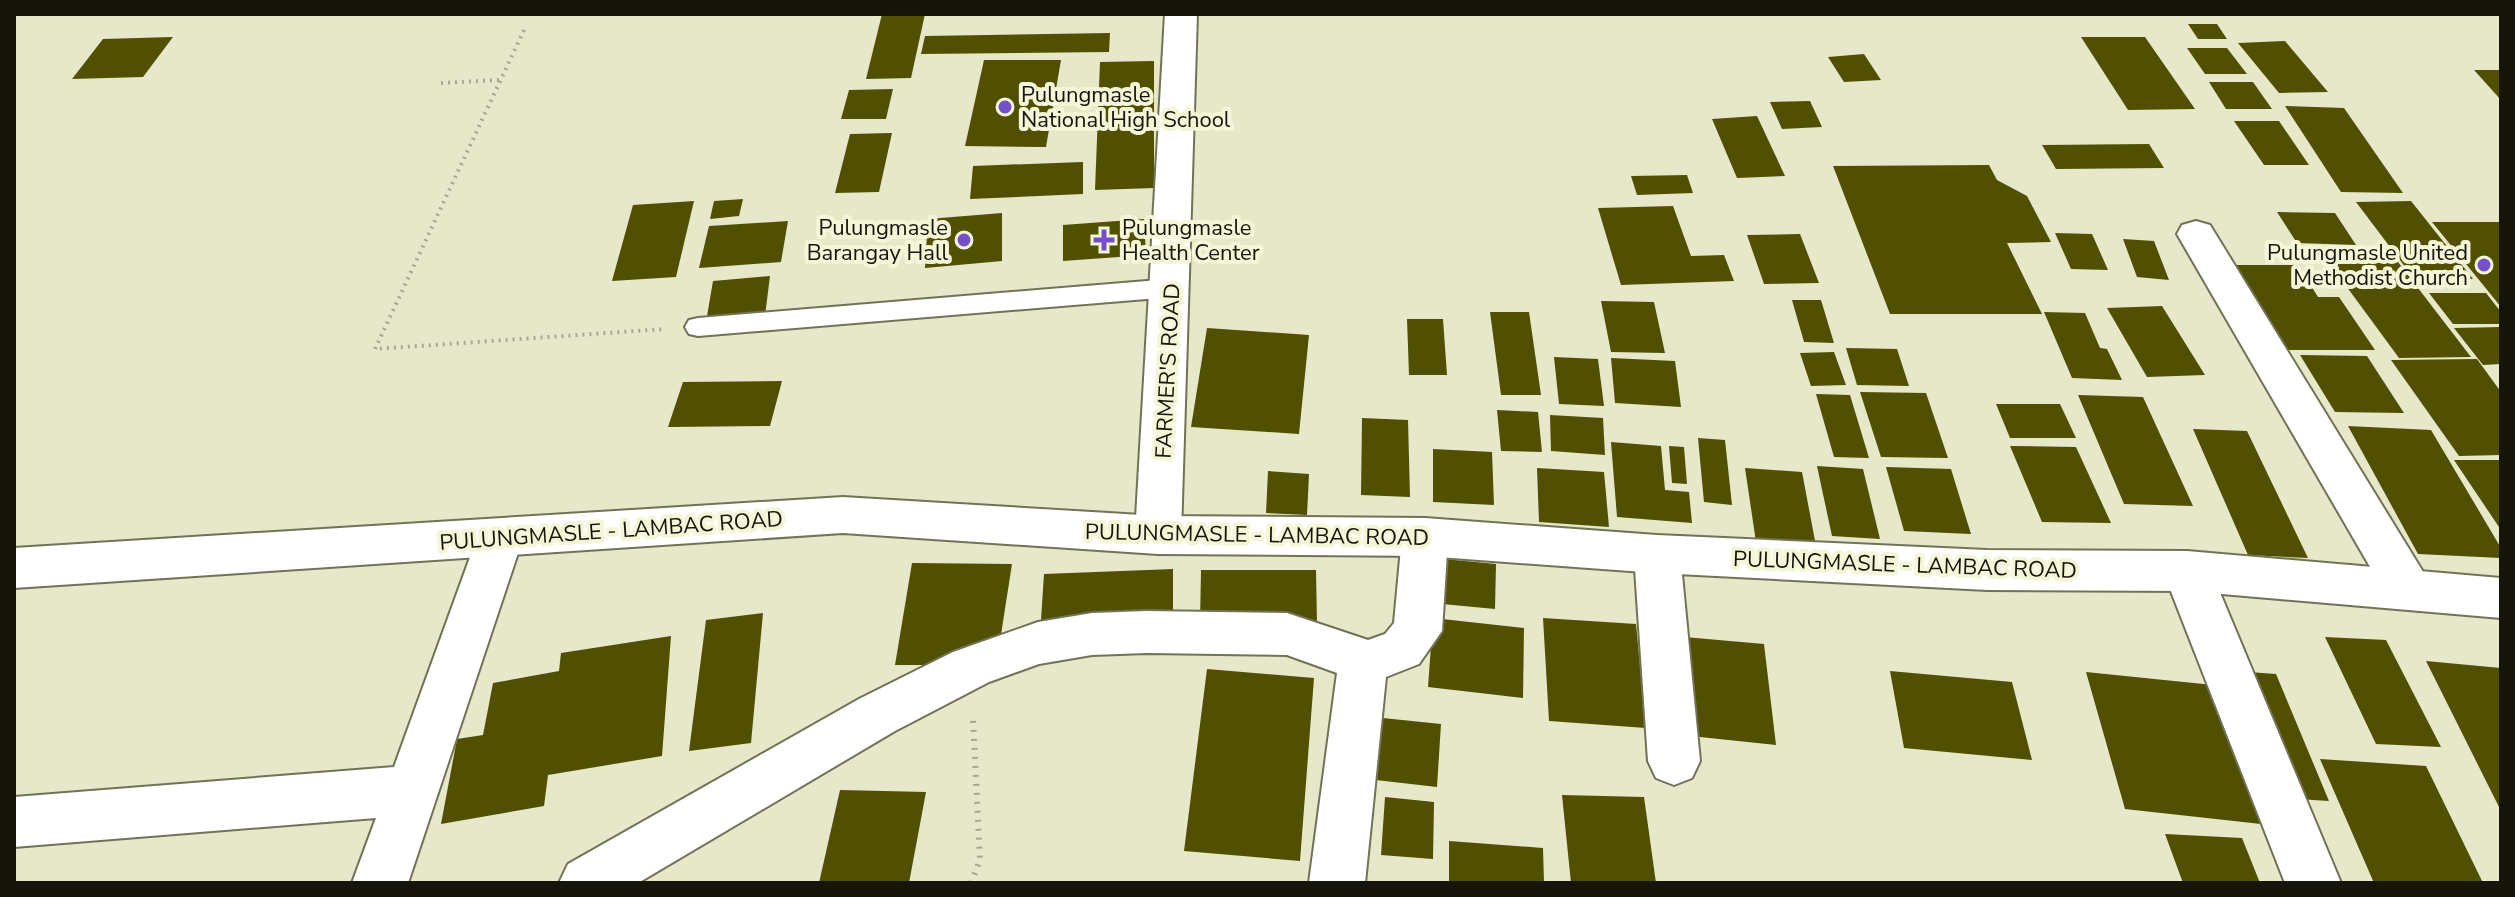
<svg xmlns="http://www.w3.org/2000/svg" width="2515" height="897" font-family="'Nunito Sans',sans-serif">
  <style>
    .building { fill: #514f00 }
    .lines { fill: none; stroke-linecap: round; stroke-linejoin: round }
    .service-casing { stroke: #727257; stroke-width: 4 }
    .minor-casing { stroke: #727257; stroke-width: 4 }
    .tertiary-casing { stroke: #727257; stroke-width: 4 }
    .path-far1 { stroke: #a8a890; stroke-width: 4; stroke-dasharray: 2 5; stroke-linecap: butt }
    .path { stroke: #a8a890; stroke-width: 6; stroke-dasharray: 2 7; stroke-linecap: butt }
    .service { fill: #fff; fill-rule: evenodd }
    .minor { fill: #fff; fill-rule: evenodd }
    .tertiary { fill: #fff; fill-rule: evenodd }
    .poi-dot { fill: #7650ca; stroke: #f5f5d7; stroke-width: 3 }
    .labels { text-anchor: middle; stroke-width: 8; stroke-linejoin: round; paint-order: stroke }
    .poi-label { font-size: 22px; fill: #15150b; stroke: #f5f5d7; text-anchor: start }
    .street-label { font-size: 22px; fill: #15150b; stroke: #f5f5d7 }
  </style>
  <rect width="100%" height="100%" fill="#e7e8ca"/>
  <!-- building -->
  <path class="building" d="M882 14H925L911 78 866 79Z
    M2188 24H2217L2227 39H2198Z
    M1110 33 1109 52 921 54 925 36Z
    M173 37 143 77 72 79 103 39Z
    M2081 37H2145L2195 109 2128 110Z
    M2285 41 2328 92 2279 93 2238 43Z
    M2187 48H2227L2247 74H2205Z
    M1864 54 1881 80 1844 82 1828 57Z
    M984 60H1061L1046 147 965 146Z
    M1154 61V188L1095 190 1100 62Z
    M2474 70H2501V100Z
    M2209 82H2253L2272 109H2226Z
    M893 89 886 119H841L849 90Z
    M1810 101 1822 127 1782 129 1770 102Z
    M2285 106 2344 108 2403 193 2341 192Z
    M1757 116 1785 176 1737 178 1712 119Z
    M2234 121H2279L2309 165H2264Z
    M892 133 879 192 835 193 850 134Z
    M2149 144 2164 168 2056 169 2042 145Z
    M1083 162V194L970 199 973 166Z
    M1989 165 1997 180 2027 196 2051 242 2007 243 2042 314H1890L1833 166Z
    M1687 175 1693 193 1637 195 1631 176Z
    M743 199 739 216 710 219 714 201Z
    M694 201 676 277 612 281 633 205Z
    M2411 201 2473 279 2415 280 2356 202Z
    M1673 206 1691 256 1724 255 1734 281 1621 285 1598 208Z
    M2277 212 2335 213 2356 245 2297 243Z
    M1002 213V261L925 268 928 219Z
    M1144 219 1146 255 1063 261V225Z
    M788 221 781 262 699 268 709 226Z
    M2432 222H2501V307Z
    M2055 233 2092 234 2108 270 2071 269Z
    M1800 234 1819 283 1764 284 1747 235Z
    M2123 239 2154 241 2169 280 2137 277Z
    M2398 262 2471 357 2399 358 2330 264Z
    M2235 265H2298L2318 297H2339L2375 350H2286Z
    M770 276 765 316 706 322 713 281Z
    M2429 293H2486L2501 312V324H2453Z
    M1792 300H1821L1834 343 1804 342Z
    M1601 301 1654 302 1665 353 1611 352Z
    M2162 306 2205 375 2147 377 2107 308Z
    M1490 312H1529L1541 395H1501Z
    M2044 312 2085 313 2100 348 2107 349 2122 380 2072 378Z
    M1407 319H1443L1447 375H1409Z
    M2501 327V364L2483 365 2454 328Z
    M1207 328 1309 335 1299 434 1191 427Z
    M1846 348 1897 349 1909 386 1857 385Z
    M1834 352 1846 385 1811 386 1800 353Z
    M2300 355 2367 356 2404 413 2335 412Z
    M1554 357 1598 359 1604 406 1559 404Z
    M1611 358 1675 361 1681 407 1615 403Z
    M2477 359 2501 392V455L2459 456 2391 360Z
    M782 381 770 426 668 427 683 382Z
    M1860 392 1926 393 1948 458 1881 457Z
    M1816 394 1850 395 1869 458 1834 457Z
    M2078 395 2143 397 2193 506 2124 504Z
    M1996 404H2060L2076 438H2010Z
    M1497 410 1538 412 1542 452 1501 451Z
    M1550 415 1603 418 1605 455 1551 451Z
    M1362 418 1408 420 1410 497 1361 495Z
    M2348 426 2431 430 2501 548V558L2418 554Z
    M2193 429 2247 431 2308 558 2248 555Z
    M1698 438 1725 440 1732 505 1704 502Z
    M1611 442 1661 446 1665 490 1689 492 1692 523 1617 517Z
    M1669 446 1684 447 1687 484 1672 483Z
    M2010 446 2076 447 2111 523 2042 522Z
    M1433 449 1492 452 1494 505 1433 502Z
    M2454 460H2501V530Z
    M1817 466 1863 469 1880 539 1832 536Z
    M1886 467 1951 469 1971 534 1904 531Z
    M1537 468 1604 472 1609 527 1539 522Z
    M1745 468 1802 472 1816 546 1756 542Z
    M1268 471 1309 474 1307 515 1266 513Z
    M1444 559 1496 564 1495 609 1442 604Z
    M912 563 1012 564 1000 641 935 665H895Z
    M1173 569V628L1040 635 1044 574Z
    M1201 570H1316L1317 623H1200Z
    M763 613 751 743 689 751 706 620Z
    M1433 618 1524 628 1523 698 1428 687Z
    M1543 618 1636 624 1646 728 1549 721Z
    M671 636 662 756 548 775 544 806 441 824 457 739 483 735 493 683 559 671 561 653Z
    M1673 636 1764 644 1776 745 1681 735Z
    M2325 637 2386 640 2441 747 2376 744Z
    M2426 661 2501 668V811Z
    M1207 669 1314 678 1300 861 1184 851Z
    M1890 671 2012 682 2032 760 1904 748Z
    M2235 671 2276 674 2329 801 2284 798Z
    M2086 672 2213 685 2261 824 2125 809Z
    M1373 717 1441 724 1437 787 1367 779Z
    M2320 759 2426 766 2483 883H2374Z
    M840 790 926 792 909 883H819Z
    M1562 795 1644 797 1656 883H1571Z
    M1385 797 1434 802 1433 859 1381 855Z
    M2165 834 2242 838 2260 883H2183Z
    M1449 841 1543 848 1544 883H1449Z"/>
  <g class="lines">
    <defs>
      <path id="service" d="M1171 279 1180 282 1184 288 1180 294 1171 297 698 336 689 334 685 327 689 320 698 318Z"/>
      <path id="minor" d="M1165 14H1197L1181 535 1174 548 1158 554 1142 548 1135 535Z
        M2196 221 2210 225 2425 575 2432 589 2425 603 2408 609 2391 603 2177 234 2182 225Z
        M1425 518 1441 524 1448 537 1442 631 1419 664 1386 677 1365 883H1309L1337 673 1287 655 1147 653 1092 655 1039 664 989 682 895 731 638 883H559L568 864 859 699 953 652 1038 622 1092 613 1147 611 1287 613 1368 640 1385 634 1394 623 1402 537 1409 524Z
        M500 519 516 525 523 538 408 883H352L376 818 14 847V797L394 767 477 538 484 525Z
        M1657 535 1674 540 1680 554 1700 761 1692 778 1674 785 1656 778 1648 761 1634 554 1640 540Z
        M2187 551 2204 557 2211 571 2341 883H2285L2163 571 2170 557Z"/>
      <path id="tertiary" d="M843 497 1158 516 1425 518 1657 535 1987 550 2187 551 2501 578V618L2187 591 1987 590 1657 573 1425 556 1158 554 843 533 14 588V548Z"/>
    </defs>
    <!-- service casing -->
    <use href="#service" class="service-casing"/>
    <!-- minor casing -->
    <use href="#minor" class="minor-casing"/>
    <!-- tertiary casing -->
    <use href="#tertiary" class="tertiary-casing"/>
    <!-- path-far1 -->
    <path class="path-far1" d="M524 30 375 349 665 329
      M441 83 500 80"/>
    <!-- path -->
    <path class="path" d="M971 883 980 860 973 718"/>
    <!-- service -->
    <use href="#service" class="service"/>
    <!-- minor -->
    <use href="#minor" class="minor"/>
    <!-- tertiary -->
    <use href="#tertiary" class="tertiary"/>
  </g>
  <!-- markers -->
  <g class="poi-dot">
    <circle cx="1005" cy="107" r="8"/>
    <circle cx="964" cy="240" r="8"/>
    <path d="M1100 228h8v8h8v8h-8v8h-8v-8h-8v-8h8z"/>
    <circle cx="2484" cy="265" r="8"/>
  </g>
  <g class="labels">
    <!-- poi labels -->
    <g class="poi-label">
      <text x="1021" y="102">Pulungmasle<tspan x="1021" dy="25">National High School</tspan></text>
      <text x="948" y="235" text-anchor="end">Pulungmasle<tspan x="948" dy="25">Barangay Hall</tspan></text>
      <text x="1122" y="235">Pulungmasle<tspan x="1122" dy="25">Health Center</tspan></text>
      <text x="2468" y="260" text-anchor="end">Pulungmasle United<tspan x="2468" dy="25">Methodist Church</tspan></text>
    </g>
    <!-- street labels -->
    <g class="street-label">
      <text transform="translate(1167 371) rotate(-87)" y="8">FARMER'S ROAD</text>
      <text transform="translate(611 530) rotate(-4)" y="8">PULUNGMASLE - LAMBAC ROAD</text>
      <text transform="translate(1257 534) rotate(1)" y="8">PULUNGMASLE - LAMBAC ROAD</text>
      <text transform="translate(1905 564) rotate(2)" y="8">PULUNGMASLE - LAMBAC ROAD</text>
    </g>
  </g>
  <!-- border -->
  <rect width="2515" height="897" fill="none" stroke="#15150b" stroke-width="32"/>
</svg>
